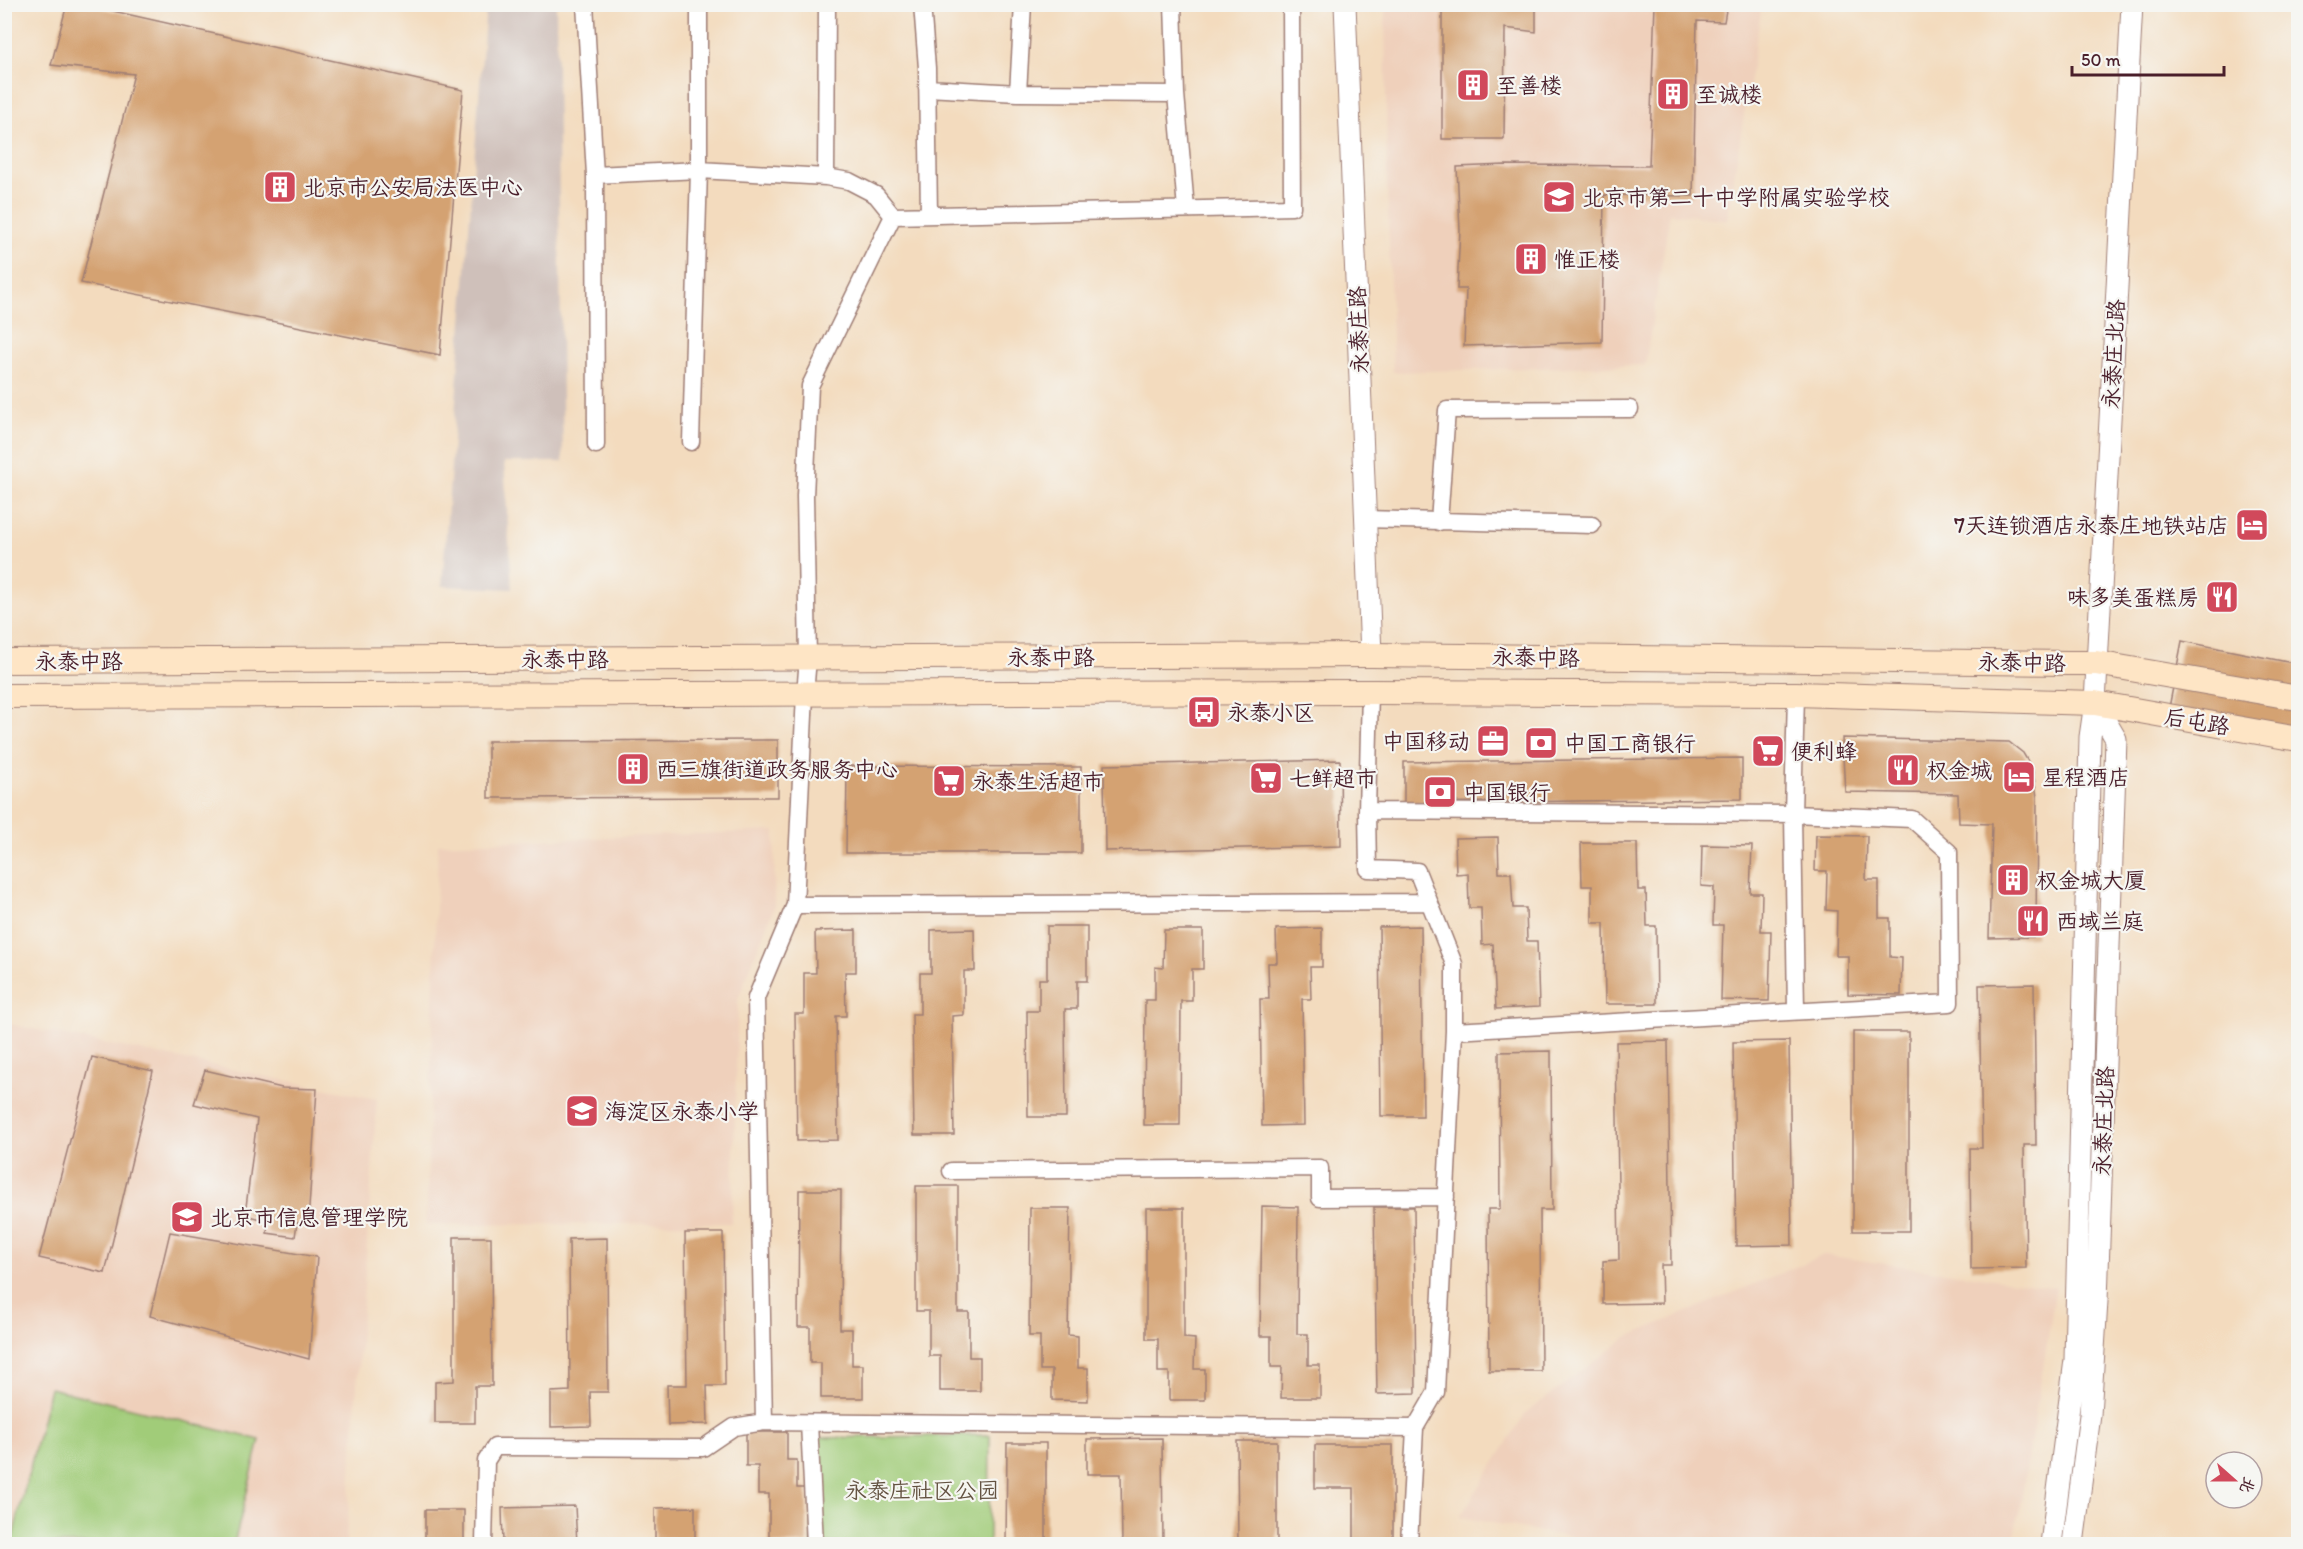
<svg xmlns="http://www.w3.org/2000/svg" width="2303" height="1549" font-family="Itim,'LXGW WenKai TC',sans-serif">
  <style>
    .built { fill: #efd0bb }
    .industrial { fill: #cfc0ba }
    .green { fill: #a1cc79; stroke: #767652; stroke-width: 1.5 }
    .building { fill: #d4a272 }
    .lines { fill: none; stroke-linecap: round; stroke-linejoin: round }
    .minor-casing { stroke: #9e7d74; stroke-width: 19 }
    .tertiary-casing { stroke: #9e7d74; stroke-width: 23 }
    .secondary-casing { stroke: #9e7d74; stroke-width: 26 }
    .minor { stroke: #fff; stroke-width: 16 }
    .tertiary { stroke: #fff; stroke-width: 21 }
    .secondary { stroke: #fee5c5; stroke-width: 24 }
    .labels { text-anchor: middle; stroke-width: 4.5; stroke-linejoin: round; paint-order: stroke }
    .poi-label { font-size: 22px; fill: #4a1f2b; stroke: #f6f6f2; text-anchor: start }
    .street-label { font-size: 22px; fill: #4a1f2b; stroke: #f6f6f2 }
    .park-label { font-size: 22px; fill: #645342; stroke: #f6f6f2 }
  </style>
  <rect width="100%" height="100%" fill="#f6f6f2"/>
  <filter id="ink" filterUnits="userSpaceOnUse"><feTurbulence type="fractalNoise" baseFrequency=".0167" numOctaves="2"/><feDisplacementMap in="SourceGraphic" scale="12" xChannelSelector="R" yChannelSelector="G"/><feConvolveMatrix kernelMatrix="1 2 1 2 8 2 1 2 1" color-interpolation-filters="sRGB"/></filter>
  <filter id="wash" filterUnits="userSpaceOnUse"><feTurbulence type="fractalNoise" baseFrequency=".008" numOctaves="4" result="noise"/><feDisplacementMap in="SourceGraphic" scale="24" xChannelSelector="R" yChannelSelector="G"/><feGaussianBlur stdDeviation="1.35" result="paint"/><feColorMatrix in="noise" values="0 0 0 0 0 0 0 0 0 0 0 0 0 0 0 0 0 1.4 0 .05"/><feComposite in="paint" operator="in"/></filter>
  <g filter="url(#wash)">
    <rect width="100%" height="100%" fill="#f3dbbe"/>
    <!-- built -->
    <path class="built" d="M1385 5H1762L1727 220 1670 213 1645 365 1393 372 1387 181Z
      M775 831 774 907 738 999 732 1223 426 1225 438 844Z
      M4 1023 377 1099 346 1544H5Z
      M1824 1255 2056 1288 2014 1544H1609L1460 1517 1525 1414 1627 1337Z"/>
    <!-- industrial -->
    <path class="industrial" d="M486 5H556L563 462H504L512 589 442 586Z"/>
    <!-- green -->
    <path class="green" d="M50 1388 260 1440 234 1544H11Z
      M990 1435 989 1544H812V1438Z"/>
    <g id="blocks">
      <!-- building -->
      <path class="building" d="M67 4H82L463 90 440 355 81 283 134 74 51 65Z
        M1442 4H1536V32L1505 28 1504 139H1442Z
        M1655 4H1727L1724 22 1697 21 1693 196 1604 195 1602 342 1464 346 1466 289H1457L1460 230 1457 167 1505 165 1649 166Z
        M2182 641 2298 664V740L2168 713Z
        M1842 738 2009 742 2023 753 2033 770 2037 797 2036 937 1989 938 1992 824 1959 823 1958 794 1845 792Z
        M778 740V797L488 798V741Z
        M1742 758V799L1404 803V762Z
        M1340 760 1341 846 1105 851 1104 765Z
        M847 766 1081 767V853H846Z
        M1816 835 1867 836 1866 880H1879V918H1890V957L1902 958 1901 995 1848 994V956H1836L1837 911 1826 910 1827 871H1815Z
        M1498 837 1499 873H1511L1513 908H1526L1527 941H1537L1539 1007 1496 1009 1493 944 1482 945 1481 908H1469L1468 873 1456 874 1455 838Z
        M1581 843H1637L1638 890H1646L1647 926H1656L1657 1004H1605L1604 923H1592V886H1582Z
        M1702 845 1752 846 1750 893H1762L1761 931H1771L1769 1001 1721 1000 1723 925H1713L1714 887 1701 886Z
        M1047 926H1087V981H1077V1009H1065L1066 1117H1028L1027 1011H1039V979H1047Z
        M1421 926 1423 1116H1381L1379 927Z
        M1322 928V967H1310L1311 999H1302L1304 1125 1262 1126 1260 999H1269L1268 963H1277L1276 929Z
        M974 929 975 971H964V1015L952 1016 954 1135H914L912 1014H920V973H931V930Z
        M856 930V972H845L846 1016H836L838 1140 797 1141 795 1014H804V973H816L815 931Z
        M1164 930H1203V969H1192V1001H1181L1180 1125H1144L1145 1000H1155V967L1163 968Z
        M2034 984 2036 1145H2024L2026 1268 1971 1269 1970 1148H1982L1979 985Z
        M1853 1032H1909V1231H1853Z
        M1668 1041 1671 1265H1661L1662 1303 1603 1304V1261L1619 1260 1616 1042Z
        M1789 1041 1792 1245 1736 1246 1733 1042Z
        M1551 1051 1552 1210H1540L1541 1371H1489L1488 1209H1500L1499 1052Z
        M92 1057 153 1071 105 1273 39 1258Z
        M205 1070 282 1088 317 1089 308 1222 297 1223 295 1237 267 1233 268 1221 245 1215 257 1119 194 1104Z
        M916 1186H958V1312H969V1357H980V1391H940V1356H929V1311H916Z
        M799 1190H841L840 1329H852V1365H863V1398H821V1363H810V1327H798Z
        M1262 1206 1298 1207 1297 1334H1308V1365H1320V1398H1281L1282 1367H1271V1336H1260Z
        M1374 1207H1414L1416 1393 1377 1394Z
        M1030 1208H1070L1068 1335 1078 1336V1368H1088V1401L1052 1400V1370H1040V1336H1029Z
        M1146 1208H1184V1338L1195 1339 1194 1369H1205V1400H1169V1372H1158V1339H1146Z
        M170 1232 317 1257 309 1359 150 1316Z
        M685 1233H723L725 1386H707L708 1424 668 1425 667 1385H687Z
        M454 1237H491L492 1386H475V1423H435V1382L454 1381Z
        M607 1238 608 1392H590L591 1426 551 1427V1392L570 1391 569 1239Z
        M746 1432H787V1460H797V1488H807V1544H769V1494H758V1466H746Z
        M1162 1438 1163 1544H1122L1121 1474H1087V1439Z
        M1237 1441H1277V1544H1238Z
        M1007 1443H1046V1544H1006Z
        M1315 1445H1393V1544H1354V1488H1315Z
        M575 1506 577 1544H503L502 1508Z
        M695 1507V1544H655V1508Z
        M425 1510H464V1544H425Z"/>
    </g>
  </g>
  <g filter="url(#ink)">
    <use href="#blocks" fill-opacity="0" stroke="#9e7d74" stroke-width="1.5"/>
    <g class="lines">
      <defs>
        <path id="minor" d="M585 4 595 175 596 445
          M922 4 927 68 929 215
          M1023 4 1018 93 1176 94
          M1173 4 1176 94 1186 209
          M927 88 1018 93
          M595 175 699 170 826 177 849 181 876 195 893 216
          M826 177 827 4
          M691 442 699 170V4
          M1365 519 1592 525
          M1439 522 1447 410 1630 409
          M1367 811 1793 814 1912 819 1949 852 1950 1003 1454 1031
          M795 905 1429 902
          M1796 1011 1793 814 1796 694
          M951 1171 1320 1168V1198L1446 1197
          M764 1422 756 998 795 905 805 694 808 658 805 496 810 386 893 216 1292 207 1291 4
          M809 1423 815 1544
          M484 1544 486 1461 495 1447 703 1448 734 1427 764 1422 1415 1428 1436 1392 1454 1031V964L1417 871 1368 869 1367 811 1370 692
          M1409 1544 1415 1428"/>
        <path id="tertiary" d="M1345 4 1371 655
          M2051 1544 2075 1360 2090 737 2095 703 2132 4
          M2073 1544 2090 1415 2097 1301 2116 739 2095 703"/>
        <path id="secondary" d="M4 661 1371 655 2069 663H2096L2298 698
          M4 696 1370 692 1796 694 2095 703 2298 739"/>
      </defs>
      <!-- minor casing -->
      <use href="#minor" class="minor-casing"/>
      <!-- tertiary casing -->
      <use href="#tertiary" class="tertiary-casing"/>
      <!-- secondary casing -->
      <use href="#secondary" class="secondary-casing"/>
      <!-- minor -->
      <use href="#minor" class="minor"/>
      <!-- tertiary -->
      <use href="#tertiary" class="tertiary"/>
      <!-- secondary -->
      <use href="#secondary" class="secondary"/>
    </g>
  </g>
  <!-- icons -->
  <defs>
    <symbol id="building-square" viewBox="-11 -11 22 22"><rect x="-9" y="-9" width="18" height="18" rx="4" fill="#d1495b" stroke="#f6f6f2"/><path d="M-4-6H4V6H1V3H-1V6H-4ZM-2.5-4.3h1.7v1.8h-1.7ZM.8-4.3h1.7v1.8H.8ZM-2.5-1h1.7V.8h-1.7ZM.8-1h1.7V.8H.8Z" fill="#fff"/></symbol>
    <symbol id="school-square" viewBox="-11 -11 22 22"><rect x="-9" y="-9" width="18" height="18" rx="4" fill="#d1495b" stroke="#f6f6f2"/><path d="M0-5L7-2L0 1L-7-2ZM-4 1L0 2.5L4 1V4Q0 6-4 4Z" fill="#fff"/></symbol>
    <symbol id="hotel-square" viewBox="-11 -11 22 22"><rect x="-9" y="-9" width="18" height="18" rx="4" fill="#d1495b" stroke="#f6f6f2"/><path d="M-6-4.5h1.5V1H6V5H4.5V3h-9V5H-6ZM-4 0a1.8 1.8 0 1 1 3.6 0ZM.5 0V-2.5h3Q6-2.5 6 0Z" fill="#fff"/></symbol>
    <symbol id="restaurant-square" viewBox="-11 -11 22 22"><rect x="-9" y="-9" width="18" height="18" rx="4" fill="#d1495b" stroke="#f6f6f2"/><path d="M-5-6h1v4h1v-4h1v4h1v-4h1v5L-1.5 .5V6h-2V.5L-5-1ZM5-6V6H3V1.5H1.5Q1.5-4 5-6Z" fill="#fff"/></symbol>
    <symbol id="bus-square" viewBox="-11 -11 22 22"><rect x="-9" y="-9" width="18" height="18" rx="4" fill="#d1495b" stroke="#f6f6f2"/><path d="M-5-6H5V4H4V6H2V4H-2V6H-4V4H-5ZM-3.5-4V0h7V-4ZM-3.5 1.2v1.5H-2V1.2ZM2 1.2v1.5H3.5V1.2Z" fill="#fff"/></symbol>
    <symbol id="office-square" viewBox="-11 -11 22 22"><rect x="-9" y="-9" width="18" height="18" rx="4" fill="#d1495b" stroke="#f6f6f2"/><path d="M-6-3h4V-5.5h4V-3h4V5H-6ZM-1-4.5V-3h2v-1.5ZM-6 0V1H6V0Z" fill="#fff"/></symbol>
    <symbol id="bank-square" viewBox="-11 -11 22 22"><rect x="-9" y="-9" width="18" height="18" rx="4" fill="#d1495b" stroke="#f6f6f2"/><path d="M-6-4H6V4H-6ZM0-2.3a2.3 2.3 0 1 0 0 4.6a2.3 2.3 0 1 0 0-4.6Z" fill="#fff"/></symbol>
    <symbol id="supermarket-square" viewBox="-11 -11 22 22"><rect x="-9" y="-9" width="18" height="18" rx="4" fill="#d1495b" stroke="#f6f6f2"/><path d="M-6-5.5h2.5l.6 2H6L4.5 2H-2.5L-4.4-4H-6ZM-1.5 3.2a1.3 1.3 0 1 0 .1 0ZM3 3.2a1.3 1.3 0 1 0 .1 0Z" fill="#fff"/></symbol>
  </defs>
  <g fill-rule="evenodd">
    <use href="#building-square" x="1454" y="66" width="38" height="38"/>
    <use href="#building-square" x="1654" y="75" width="38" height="38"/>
    <use href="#building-square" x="261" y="168" width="38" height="38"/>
    <use href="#school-square" x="1540" y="178" width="38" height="38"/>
    <use href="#building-square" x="1512" y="240" width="38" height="38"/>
    <use href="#hotel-square" x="2233" y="506" width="38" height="38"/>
    <use href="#restaurant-square" x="2203" y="578" width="38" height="38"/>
    <use href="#bus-square" x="1185" y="693" width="38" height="38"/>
    <use href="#office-square" x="1474" y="722" width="38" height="38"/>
    <use href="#bank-square" x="1522" y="724" width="38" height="38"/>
    <use href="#supermarket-square" x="1749" y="732" width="38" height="38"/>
    <use href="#building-square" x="614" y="750" width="38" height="38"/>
    <use href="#restaurant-square" x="1884" y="751" width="38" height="38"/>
    <use href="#hotel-square" x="2000" y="758" width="38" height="38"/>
    <use href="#supermarket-square" x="1247" y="759" width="38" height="38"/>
    <use href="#supermarket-square" x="930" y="762" width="38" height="38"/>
    <use href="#bank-square" x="1421" y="773" width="38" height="38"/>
    <use href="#building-square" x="1994" y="861" width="38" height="38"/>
    <use href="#restaurant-square" x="2014" y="902" width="38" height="38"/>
    <use href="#school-square" x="563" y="1092" width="38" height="38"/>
    <use href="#school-square" x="168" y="1198" width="38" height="38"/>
  </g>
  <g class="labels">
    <!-- poi labels -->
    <g class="poi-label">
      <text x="1496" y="93">至善楼</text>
      <text x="1696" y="102">至诚楼</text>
      <text x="303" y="195">北京市公安局法医中心</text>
      <text x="1582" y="205">北京市第二十中学附属实验学校</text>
      <text x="1554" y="267">惟正楼</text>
      <text x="2229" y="533" text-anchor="end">7天连锁酒店永泰庄地铁站店</text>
      <text x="2199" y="605" text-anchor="end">味多美蛋糕房</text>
      <text x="1227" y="720">永泰小区</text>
      <text x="1470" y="749" text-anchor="end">中国移动</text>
      <text x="1564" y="751">中国工商银行</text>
      <text x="1791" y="759">便利蜂</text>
      <text x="656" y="777">西三旗街道政务服务中心</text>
      <text x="1926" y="778">权金城</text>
      <text x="2042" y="785">星程酒店</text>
      <text x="1289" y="786">七鲜超市</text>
      <text x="972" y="789">永泰生活超市</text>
      <text x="1463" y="800">中国银行</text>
      <text x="2036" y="888">权金城大厦</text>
      <text x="2056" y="929">西域兰庭</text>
      <text x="605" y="1119">海淀区永泰小学</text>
      <text x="210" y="1225">北京市信息管理学院</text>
    </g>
    <!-- street labels -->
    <g class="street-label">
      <text transform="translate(1358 330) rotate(-92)" y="8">永泰庄路</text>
      <text transform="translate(2113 354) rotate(-87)" y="8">永泰庄北路</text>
      <text x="1051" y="665">永泰中路</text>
      <text transform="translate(1536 657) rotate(1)" y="8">永泰中路</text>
      <text x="565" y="667">永泰中路</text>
      <text x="79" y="669">永泰中路</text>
      <text transform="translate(2022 662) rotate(1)" y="8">永泰中路</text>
      <text transform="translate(2197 721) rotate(10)" y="8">后屯路</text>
      <text transform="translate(2103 1121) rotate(-88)" y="8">永泰庄北路</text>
    </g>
    <!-- park labels -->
    <g class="park-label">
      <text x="922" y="1498">永泰庄社区公园</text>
    </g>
  </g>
  <!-- margin -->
  <rect width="2303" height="1549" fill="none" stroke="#f6f6f2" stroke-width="24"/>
  <!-- north arrow -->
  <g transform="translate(2234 1480) rotate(111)"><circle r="28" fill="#f6f6f2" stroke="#b1a0a2" stroke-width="1.5"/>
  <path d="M0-4.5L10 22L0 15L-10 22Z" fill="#d1495b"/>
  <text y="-9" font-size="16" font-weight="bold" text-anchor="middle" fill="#4a1f2b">北</text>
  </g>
  <!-- scale -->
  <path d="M2072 66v9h152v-9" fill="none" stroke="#4a1f2b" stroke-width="3"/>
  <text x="2081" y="66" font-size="18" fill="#4a1f2b" stroke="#f6f6f2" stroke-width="4.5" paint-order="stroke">50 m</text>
</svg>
